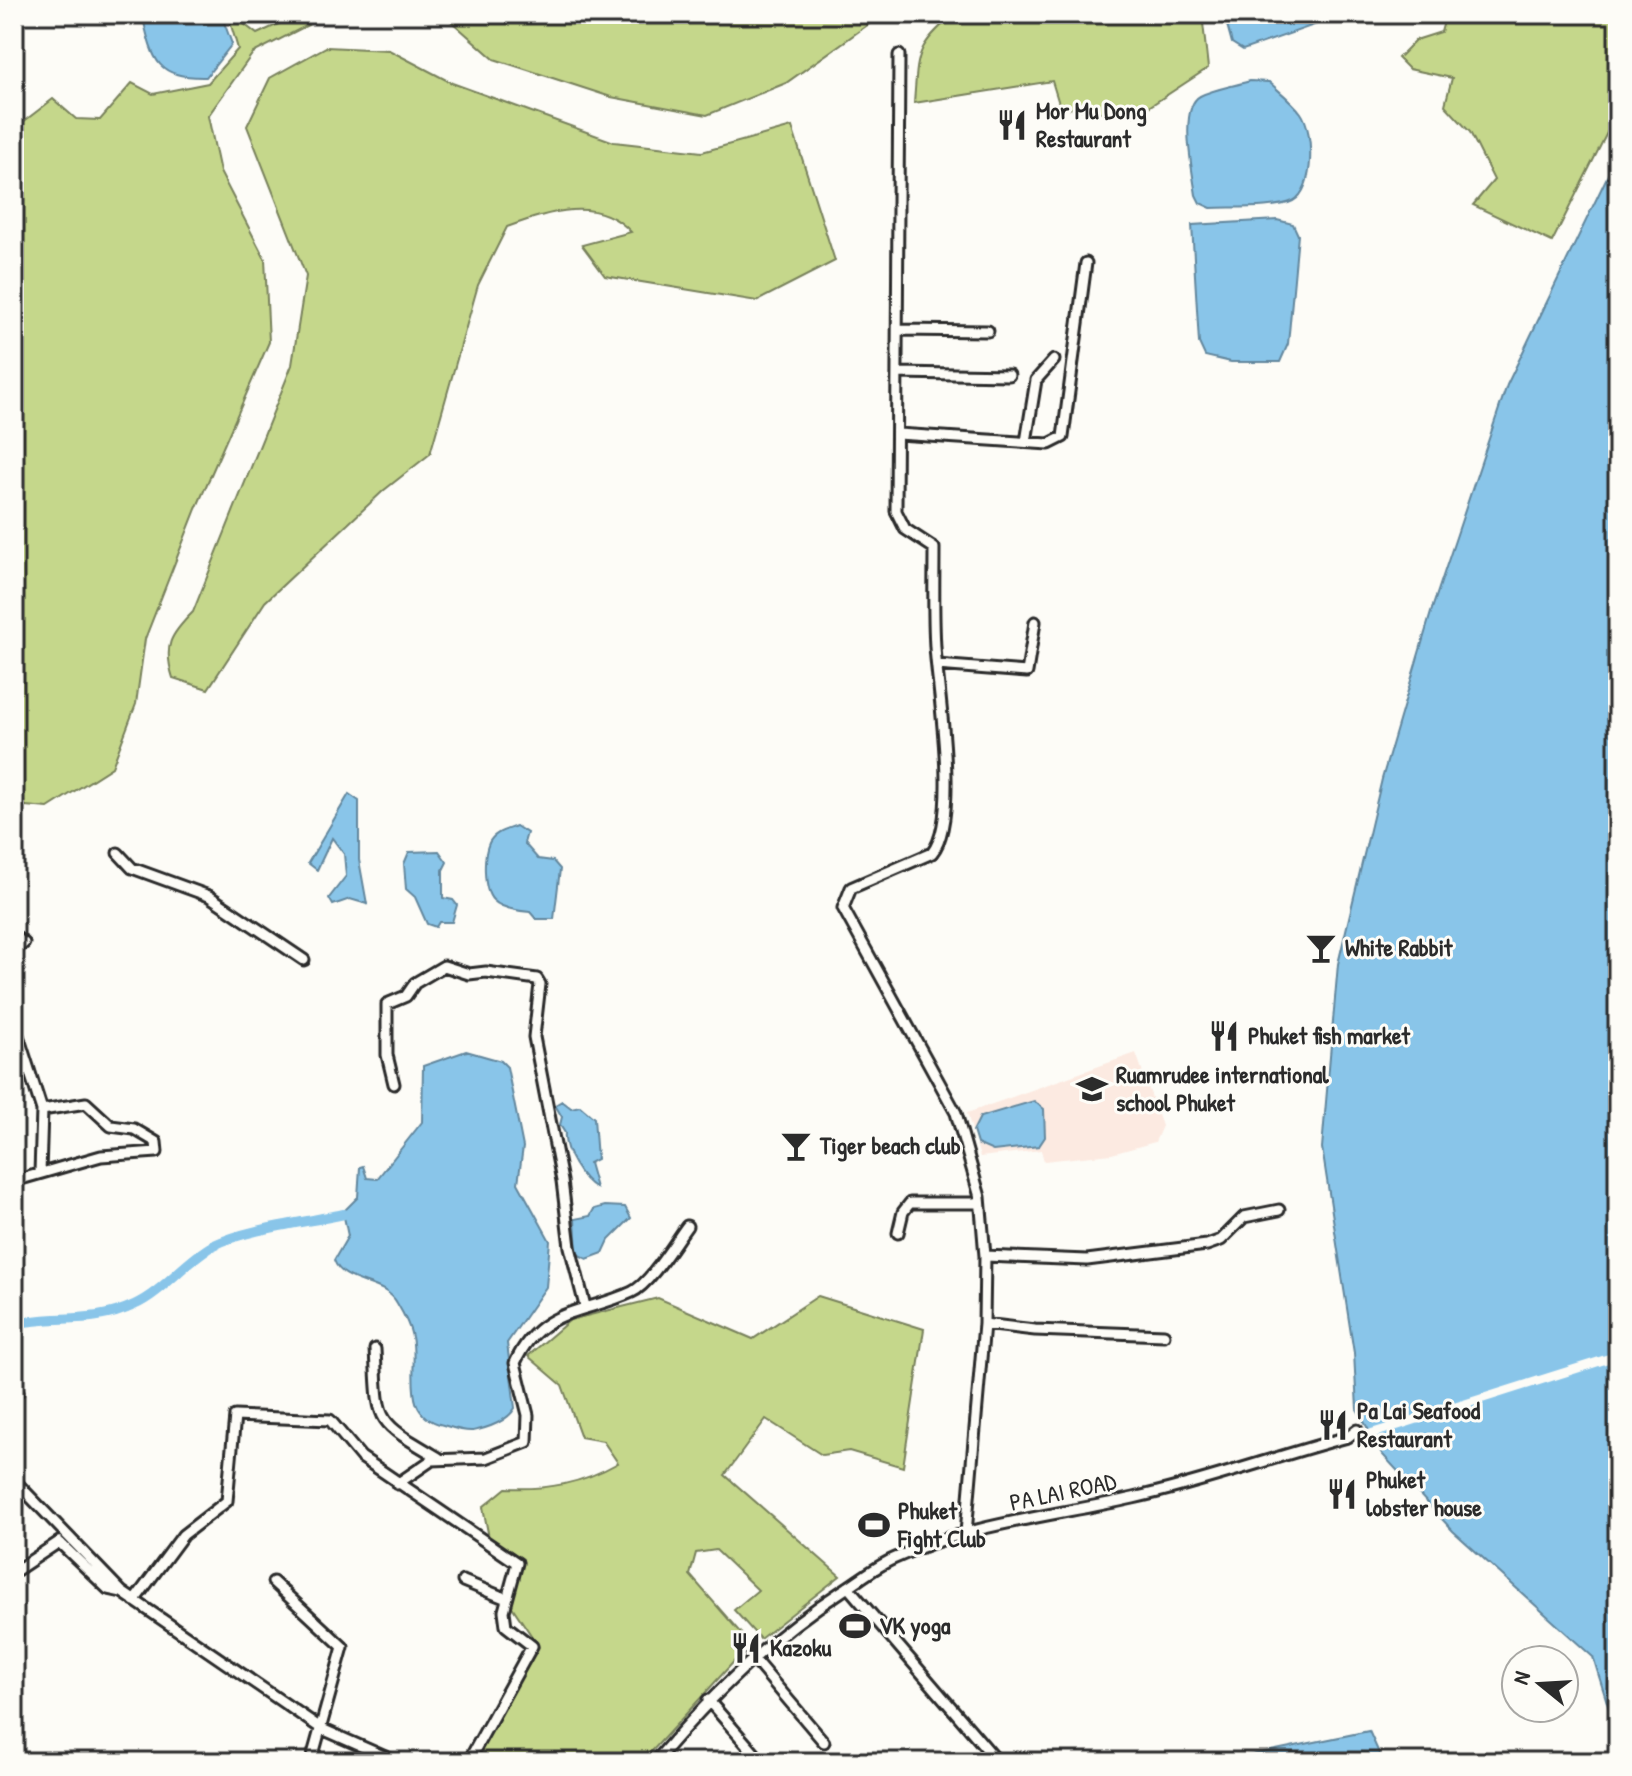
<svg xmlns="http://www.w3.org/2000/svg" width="1632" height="1776" font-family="'Patrick Hand',sans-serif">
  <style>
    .built { fill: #fceae1 }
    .green { fill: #c5d78b; stroke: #78815b; stroke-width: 2 }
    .water { fill: #89c5e9; stroke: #63879d; stroke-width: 2 }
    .pier { fill: #fdfcf7 }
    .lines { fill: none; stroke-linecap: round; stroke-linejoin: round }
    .canal { stroke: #89c5e9; stroke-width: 10 }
    .minor-casing { stroke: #2b2b2b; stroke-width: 15 }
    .minor { stroke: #fdfcf7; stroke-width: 9 }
    .labels { text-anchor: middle; stroke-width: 6; stroke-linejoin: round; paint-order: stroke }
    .poi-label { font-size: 24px; font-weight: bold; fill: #2b2b2b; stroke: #fdfcf7; text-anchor: start }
    .street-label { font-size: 24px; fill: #2b2b2b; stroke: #fdfcf7 }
  </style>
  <rect width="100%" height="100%" fill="#fdfcf7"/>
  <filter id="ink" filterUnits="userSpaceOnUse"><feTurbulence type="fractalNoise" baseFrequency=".0125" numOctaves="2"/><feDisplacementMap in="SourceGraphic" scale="16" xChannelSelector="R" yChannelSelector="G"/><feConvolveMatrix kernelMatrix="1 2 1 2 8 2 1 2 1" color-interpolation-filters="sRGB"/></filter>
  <g filter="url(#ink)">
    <!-- built -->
    <path class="built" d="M1136 1053 1162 1126 1155 1142 1112 1154 1044 1161 1041 1150 980 1157 967 1113Z"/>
    <!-- green -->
    <path class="green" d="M231 14 257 34 298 15 308 25 253 53 208 116 220 172 265 259 269 342 196 509 145 639 136 704 112 767 48 808 14 805V129L53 99 76 119 100 120 132 83 153 94 208 83 238 49 231 25Z
      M443 14H883L786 83 707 115 611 97 494 59Z
      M954 14H1202L1208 68 1135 116 1060 107 1052 81 914 103C918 53 915 48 954 14Z
      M1446 14H1618V111L1552 242 1473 205 1494 180 1470 132 1445 105 1452 78 1409 69 1398 58 1416 40 1441 32Z
      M326 47 389 50 452 83 614 142 702 152 792 127 835 261 757 301 605 276 582 245 631 232C597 195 549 212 507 227L478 285 430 454 383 491 265 602 208 689 173 678C163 646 170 635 193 612L292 365 306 276 247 126 270 78Z
      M818 1296 924 1329 903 1467 849 1451 822 1455 766 1419 725 1475 840 1576 760 1639 734 1610 758 1590 716 1550 696 1553 690 1575 744 1637 733 1648 740 1655 642 1762H473L539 1647 511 1605 523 1559 489 1538 483 1507 506 1488C547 1490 581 1484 618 1463L603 1441 581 1437 562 1385 528 1356 570 1320 658 1298 753 1339Z"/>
    <!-- water -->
    <path class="water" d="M142 14H221L232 44 206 77C155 78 153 60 142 14Z
      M1224 14H1324L1320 23 1243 50 1232 43Z
      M1250 81 1269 82C1280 92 1293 102 1301 113 1314 131 1315 190 1293 201 1277 209 1232 207 1211 208L1200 203 1196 195C1193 173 1178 108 1200 96 1214 89 1234 86 1250 81Z
      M1618 154V1738L1593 1657 1453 1531 1382 1454 1357 1409 1354 1353 1322 1148 1338 964 1382 779 1432 609 1507 385Z
      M1277 220 1293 224 1298 235 1288 344 1280 362H1231L1205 356 1199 343 1192 225Z
      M349 794 359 801V860L367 904 350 899 333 905 329 898 346 876 344 854 332 838 317 870 308 863Z
      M516 826 527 833 524 843 538 859 553 861 560 869 554 919H536L530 912C519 911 501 909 493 900 483 890 483 856 489 843 494 832 506 830 516 826Z
      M439 851 447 862 443 870V898L453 900 457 905 452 922H439L436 927 427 924 415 897 406 889 404 864 409 852Z
      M466 1051 501 1061 507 1067 523 1147 518 1183 550 1241 546 1287 507 1343 515 1408C508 1421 488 1428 473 1431 464 1432 453 1428 443 1425 399 1415 419 1369 412 1337 410 1326 403 1313 397 1303 384 1279 343 1286 334 1260L348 1236 343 1212 358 1197 360 1167 363 1166 367 1178 377 1179 422 1122 423 1066Z
      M562 1101 571 1108 580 1106 594 1118 597 1159 589 1163 596 1188C582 1180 563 1151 565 1133L560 1125 562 1117 555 1105Z
      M1034 1101 1044 1109 1045 1137 1039 1146 993 1151 977 1144 973 1131 980 1117Z
      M605 1206 625 1207 631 1218 609 1240 603 1253 587 1259 577 1254 575 1219 590 1216 594 1209Z
      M1369 1731 1383 1762H1222V1761Z"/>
    <!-- pier -->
    <path class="pier" d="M1618 1351V1360L1369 1439 1365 1431Z"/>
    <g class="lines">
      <!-- canal -->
      <path class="canal" d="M14 1324C57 1314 92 1325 134 1305 163 1292 184 1262 212 1246 245 1229 307 1222 344 1214"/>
      <defs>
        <path id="minor" d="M899 55 896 511 905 529 934 548C934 581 933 614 935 647 938 693 960 819 932 853L851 888 843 908 956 1113 980 1197 985 1256 984 1324 966 1533
          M899 330 988 331
          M899 373 1009 375
          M898 434 1049 444 1063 437 1086 263
          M1026 442 1036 380 1054 360
          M937 665 1027 672 1035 622
          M118 853 132 868 209 896 304 960
          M14 936 24 943 14 950
          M14 1023 42 1110
          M394 1084 387 1055V1004L406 996 415 983 444 966 469 974 486 972 537 979 540 984 534 1037 562 1181 570 1247 585 1306
          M14 1181 101 1156 157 1152 156 1142 134 1129 111 1126 86 1103 42 1110 40 1173
          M898 1233 903 1212 910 1203H980
          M985 1256 1087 1260 1207 1245 1221 1240 1244 1217 1279 1210
          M984 1324 1035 1330 1164 1335
          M375 1349C379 1425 373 1419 439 1458
          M14 1395 18 1392
          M14 1480 122 1592 322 1729 397 1762
          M397 1484 432 1460 486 1458 527 1442 528 1415 515 1363C540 1307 585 1314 632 1292 650 1284 675 1242 687 1226
          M14 1572 59 1542 108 1589 122 1592
          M463 1581 507 1599
          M273 1582 343 1647 311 1762
          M848 1587 998 1762
          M134 1601 183 1535 227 1501 235 1416 330 1420 361 1457 517 1563 504 1611 506 1626 532 1646 468 1762
          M752 1657 824 1742
          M708 1700 762 1762
          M655 1762C712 1695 768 1639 842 1591 858 1581 875 1567 893 1559 968 1524 1053 1516 1133 1498 1206 1482 1276 1456 1348 1437L1357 1430"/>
      </defs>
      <!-- minor casing -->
      <use href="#minor" class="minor-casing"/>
      <!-- minor -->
      <use href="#minor" class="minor"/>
    </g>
  </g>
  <!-- icons -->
  <defs>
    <symbol id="restaurant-bare" viewBox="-9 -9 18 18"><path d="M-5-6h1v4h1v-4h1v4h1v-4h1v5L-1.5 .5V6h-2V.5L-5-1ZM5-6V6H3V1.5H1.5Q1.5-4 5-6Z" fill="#2b2b2b" stroke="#fdfcf7" stroke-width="2.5" paint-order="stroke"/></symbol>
    <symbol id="bar-bare" viewBox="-9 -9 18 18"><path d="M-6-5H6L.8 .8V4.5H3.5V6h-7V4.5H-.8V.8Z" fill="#2b2b2b" stroke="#fdfcf7" stroke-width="2.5" paint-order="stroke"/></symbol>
    <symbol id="school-bare" viewBox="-9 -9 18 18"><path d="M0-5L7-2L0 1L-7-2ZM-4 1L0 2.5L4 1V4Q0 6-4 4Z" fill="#2b2b2b" stroke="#fdfcf7" stroke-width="2.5" paint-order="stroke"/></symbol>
    <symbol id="stadium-bare" viewBox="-9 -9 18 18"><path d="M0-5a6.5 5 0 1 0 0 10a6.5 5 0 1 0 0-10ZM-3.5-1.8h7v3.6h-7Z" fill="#2b2b2b" stroke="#fdfcf7" stroke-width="2.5" paint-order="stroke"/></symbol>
  </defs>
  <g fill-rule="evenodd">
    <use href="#restaurant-bare" x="990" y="103" width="44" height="44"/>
    <use href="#bar-bare" x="1299" y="926" width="44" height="44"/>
    <use href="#restaurant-bare" x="1202" y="1014" width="44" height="44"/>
    <use href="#school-bare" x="1070" y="1067" width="44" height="44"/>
    <use href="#bar-bare" x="774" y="1124" width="44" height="44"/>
    <use href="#restaurant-bare" x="1311" y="1403" width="44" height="44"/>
    <use href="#restaurant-bare" x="1320" y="1472" width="44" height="44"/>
    <use href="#stadium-bare" x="852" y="1503" width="44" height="44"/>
    <use href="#stadium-bare" x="833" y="1604" width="44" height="44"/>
    <use href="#restaurant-bare" x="724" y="1626" width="44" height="44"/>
  </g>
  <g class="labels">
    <!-- poi labels -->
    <g class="poi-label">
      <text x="1036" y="119">Mor Mu Dong<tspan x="1036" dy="28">Restaurant</tspan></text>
      <text x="1345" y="956">White Rabbit</text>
      <text x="1248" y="1044">Phuket fish market</text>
      <text x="1116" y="1083">Ruamrudee international<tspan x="1116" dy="28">school Phuket</tspan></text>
      <text x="820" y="1154">Tiger beach club</text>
      <text x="1357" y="1419">Pa Lai Seafood<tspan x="1357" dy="28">Restaurant</tspan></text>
      <text x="1366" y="1488">Phuket<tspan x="1366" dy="28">lobster house</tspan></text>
      <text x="898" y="1519">Phuket<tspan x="898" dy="28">Fight Club</tspan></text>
      <text x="879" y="1634">VK yoga</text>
      <text x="770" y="1656">Kazoku</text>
    </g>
    <!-- street labels -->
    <g class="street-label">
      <text transform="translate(1063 1492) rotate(-12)" y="8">PA LAI ROAD</text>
    </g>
  </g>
  <!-- margin -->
  <rect width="1632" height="1776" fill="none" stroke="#fdfcf7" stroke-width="48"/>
  <rect x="24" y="24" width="1584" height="1728" fill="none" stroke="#2b2b2b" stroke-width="3" filter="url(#ink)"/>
  <!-- north arrow -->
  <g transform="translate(1540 1684) rotate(288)"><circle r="38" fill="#fdfcf7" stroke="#a9a8a5" stroke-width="2"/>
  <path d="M0-6L14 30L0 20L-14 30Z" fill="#2b2b2b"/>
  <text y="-12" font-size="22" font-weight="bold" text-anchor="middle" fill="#2b2b2b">N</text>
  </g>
</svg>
